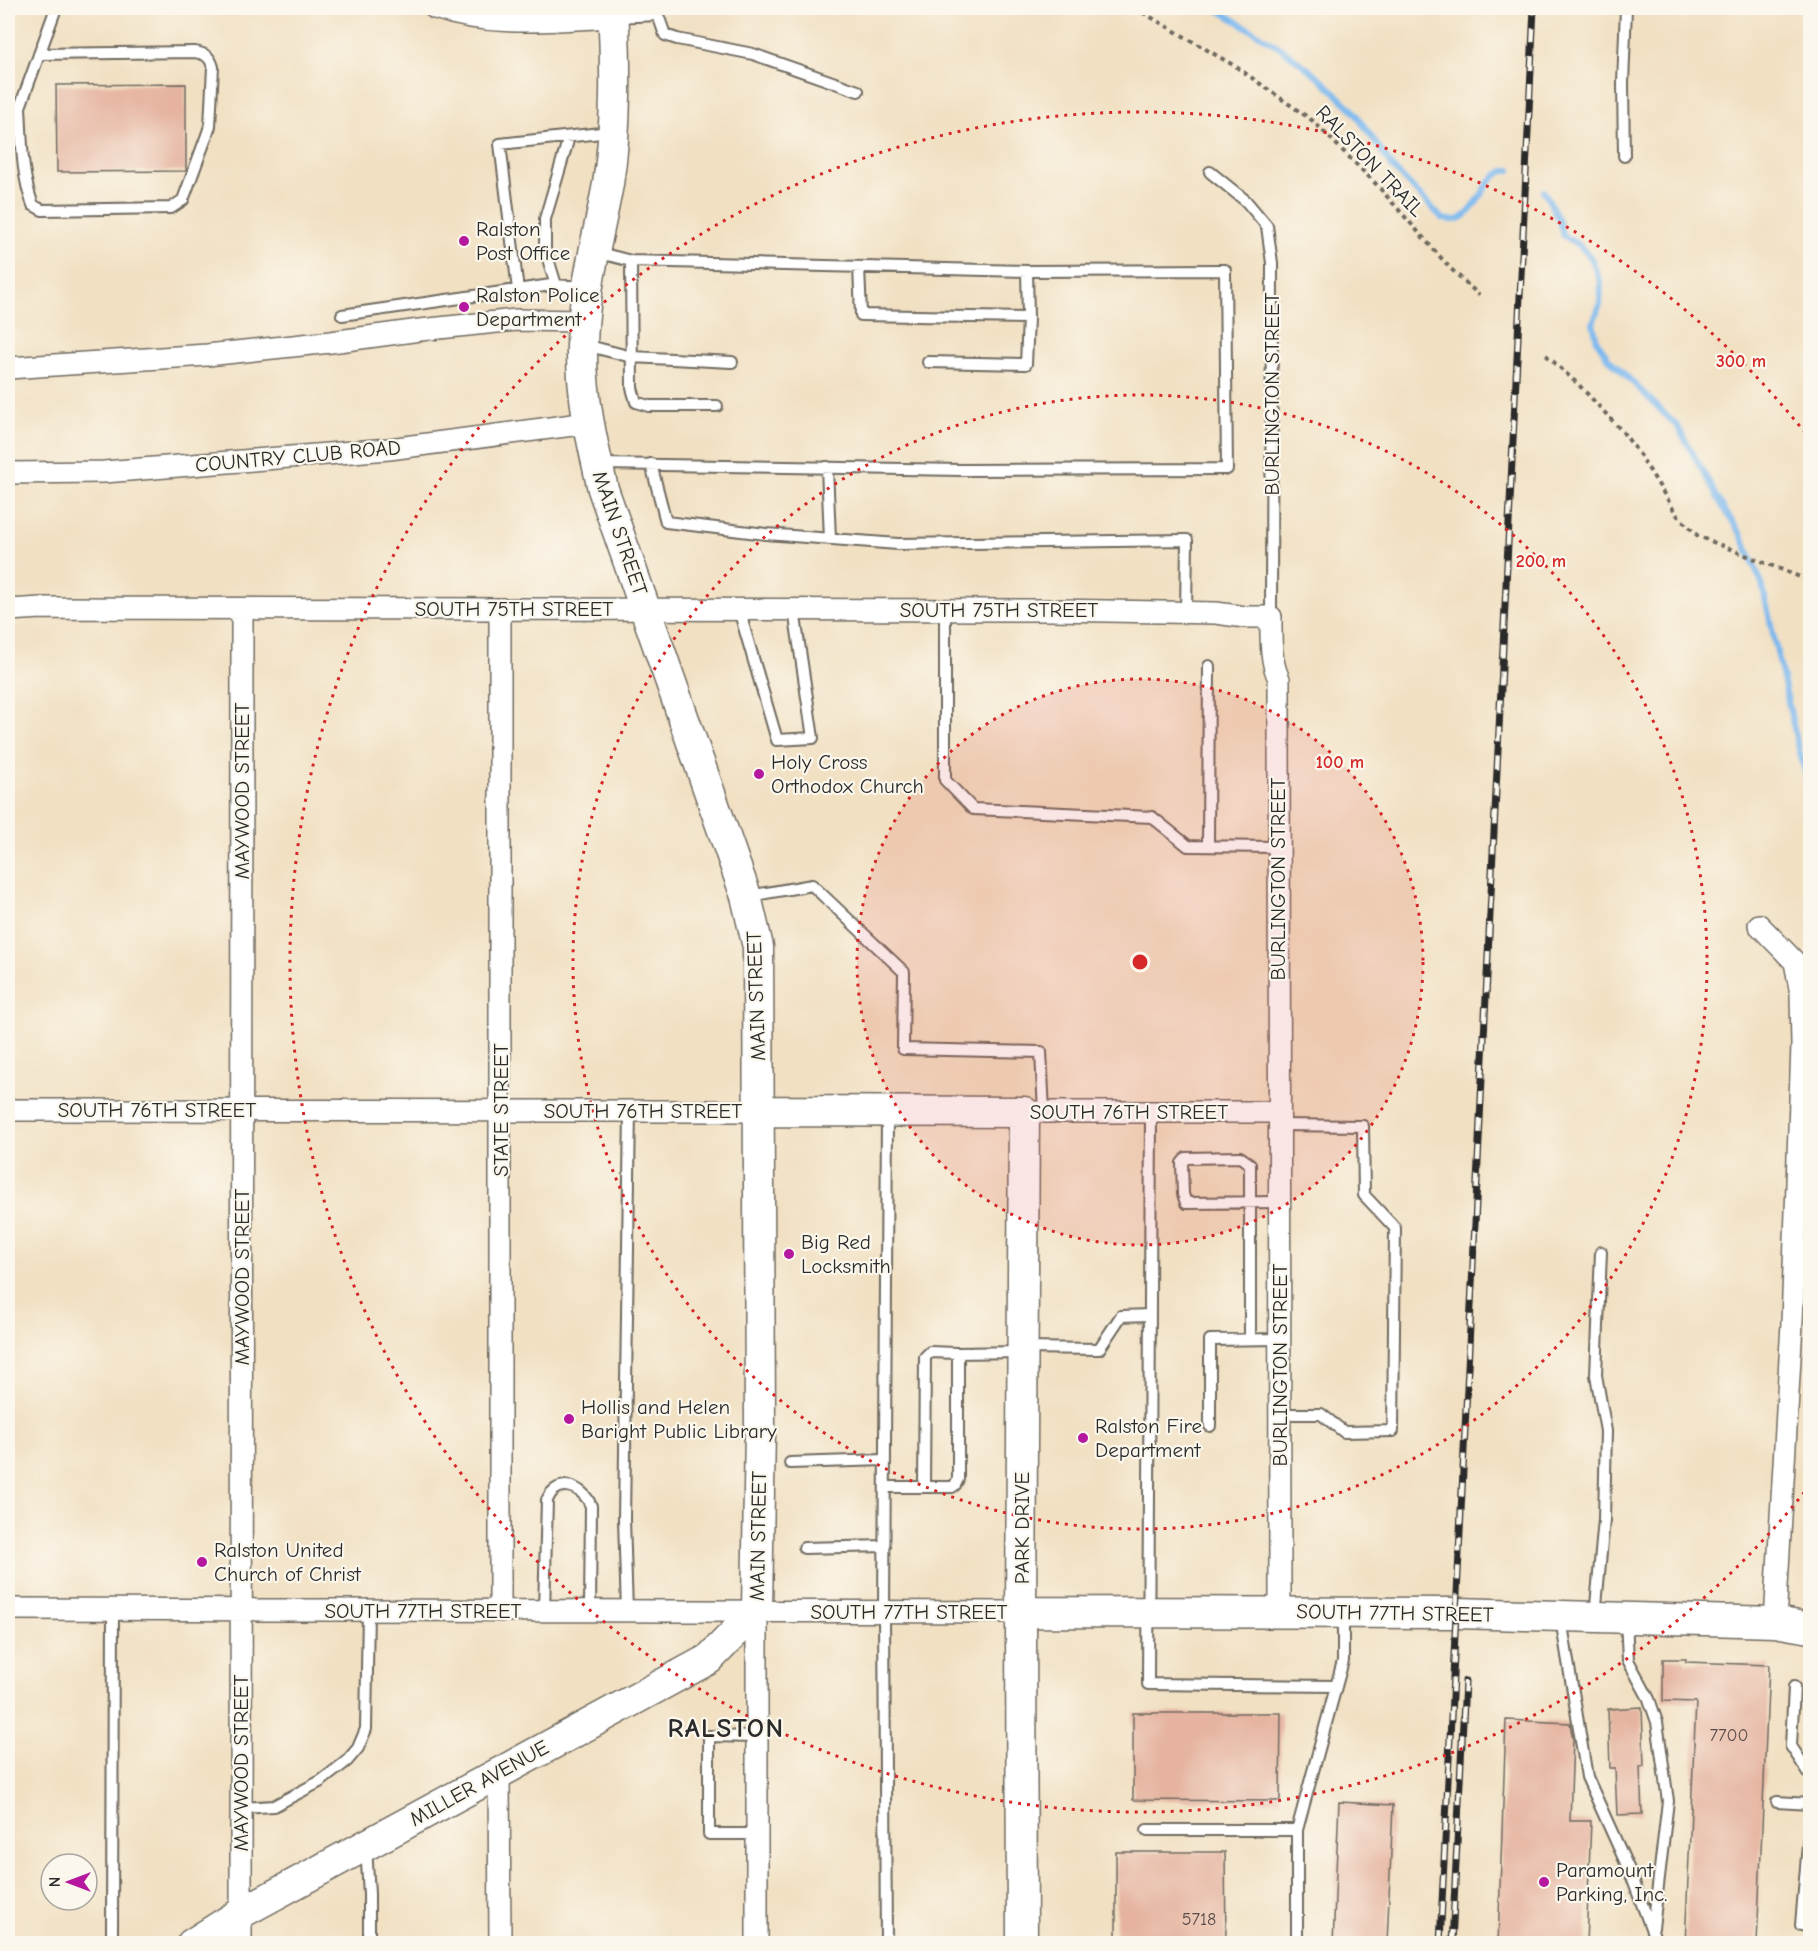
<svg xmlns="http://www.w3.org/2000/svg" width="1818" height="1951" font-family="'Comic Neue',sans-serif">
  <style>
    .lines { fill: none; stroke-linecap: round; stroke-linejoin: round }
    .stream { stroke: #7ab8ee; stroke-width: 6 }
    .building { fill: #e5b39f }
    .lane-casing { stroke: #706a60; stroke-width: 14 }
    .street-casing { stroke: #706a60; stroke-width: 24 }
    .secondary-casing { stroke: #706a60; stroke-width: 33 }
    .path { stroke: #706a60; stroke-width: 4; stroke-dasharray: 4.5 4.5; stroke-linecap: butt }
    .lane { stroke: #fff; stroke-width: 10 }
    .street { stroke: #fff; stroke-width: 21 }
    .secondary { stroke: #fff; stroke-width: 30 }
    .rail-casing { stroke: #2b2b2b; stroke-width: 7 }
    .rail { stroke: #fbf7ec; stroke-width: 4.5; stroke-dasharray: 14; stroke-linecap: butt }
    .ring { fill: none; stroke: #d62828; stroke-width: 3; stroke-dasharray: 3 6 }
    .poi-dot { fill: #b5179e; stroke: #fbf7ec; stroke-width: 2 }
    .labels { text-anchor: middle; stroke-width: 4.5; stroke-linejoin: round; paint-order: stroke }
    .number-label { font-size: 18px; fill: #5a4d48 }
    .street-label { font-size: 21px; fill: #2b2b2b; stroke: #fbf7ec }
    .poi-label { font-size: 21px; fill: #2b2b2b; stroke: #fbf7ec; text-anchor: start }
    .district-label { font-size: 27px; font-weight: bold; letter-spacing: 1.5px; fill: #2b2b2b; stroke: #fbf7ec }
    .centre { fill: #d62828; stroke: #fbf7ec; stroke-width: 3 }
    .ring-label { font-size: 18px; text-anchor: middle; font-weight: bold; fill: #d62828; stroke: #fbf7ec; stroke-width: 4.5; stroke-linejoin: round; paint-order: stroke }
  </style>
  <rect width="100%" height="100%" fill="#fbf7ec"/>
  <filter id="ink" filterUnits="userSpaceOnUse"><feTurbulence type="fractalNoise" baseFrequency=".0167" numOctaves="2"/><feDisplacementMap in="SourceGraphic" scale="12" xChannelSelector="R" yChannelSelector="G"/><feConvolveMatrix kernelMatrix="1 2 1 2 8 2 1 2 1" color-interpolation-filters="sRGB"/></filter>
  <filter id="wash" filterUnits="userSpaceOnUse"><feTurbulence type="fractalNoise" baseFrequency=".008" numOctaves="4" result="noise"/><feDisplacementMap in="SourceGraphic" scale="24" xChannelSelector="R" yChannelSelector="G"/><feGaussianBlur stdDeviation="1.35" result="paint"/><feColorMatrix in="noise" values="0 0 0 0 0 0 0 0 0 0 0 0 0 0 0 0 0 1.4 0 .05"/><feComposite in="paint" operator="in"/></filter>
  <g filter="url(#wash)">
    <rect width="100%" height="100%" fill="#f1e0c2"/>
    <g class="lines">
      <!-- stream -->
      <path class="stream" d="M1215 8 1281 48 1320 78 1353 110 1393 168 1442 218C1479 232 1478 172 1510 170
        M1544 191 1558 218 1563 235 1580 246 1591 258 1601 283 1600 304 1593 323 1597 341 1608 358 1678 427 1725 511 1741 534 1762 584 1796 738 1810 791"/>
    </g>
    <g id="blocks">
      <!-- building -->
      <path class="building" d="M186 84V171L57 172 56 85Z
        M1663 1659H1686V1662L1769 1665 1757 1944H1685L1696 1702 1663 1701Z
        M1642 1707 1644 1766 1640 1767 1642 1814 1617 1815 1615 1768H1610L1608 1709Z
        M1133 1713H1281L1280 1801 1133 1800Z
        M1506 1720 1570 1723 1573 1740 1570 1821H1591L1586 1944H1498Z
        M1339 1802 1393 1805 1387 1944H1333Z
        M1116 1852H1225L1226 1944H1116Z"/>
    </g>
  </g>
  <g filter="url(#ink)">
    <use href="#blocks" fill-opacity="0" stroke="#706a60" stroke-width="1.5"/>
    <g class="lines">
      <defs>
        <path id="lane" d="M658 15 665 35 677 39 753 54 858 91
          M614 17 658 15 659 8
          M8 107H20L56 8
          M20 107C22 140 21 174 33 205L42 210 171 208 183 200 207 135 210 126 213 67C210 56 205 54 195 52L39 54
          M1624 156 1623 83 1626 8
          M1210 172 1246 201 1267 226 1272 263 1271 617
          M596 252 631 261 1027 271 1225 270 1227 469 962 470 600 464
          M631 261 632 388 636 402 649 406H717
          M859 267 861 315 1028 318 1027 271
          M556 285 545 249V219L569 137
          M518 290 500 144 610 132
          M342 315 551 285 587 287
          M585 345 632 357 732 362
          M928 362 1026 364 1028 318
          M651 464 666 522 766 534 898 544 1187 540 1186 612
          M827 467 830 539
          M739 610 777 740 813 738 794 610
          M945 610V780L973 809 1152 817 1188 846 1278 847
          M1208 846 1209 666
          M749 896 812 885 904 972 903 1049 1041 1052 1044 1112
          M1151 1112 1148 1684 1336 1686
          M1279 1125 1363 1126 1364 1195 1395 1228 1393 1431 1344 1432 1321 1414H1280
          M1250 1339V1164L1240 1157 1186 1158 1182 1163 1183 1194 1186 1203 1280 1202
          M1023 1348 1099 1349 1121 1316 1150 1315
          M956 1353 1022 1352
          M1210 1426V1340L1280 1339
          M790 1463 885 1460
          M885 1487H952L955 1485 958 1479V1358L956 1353 930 1352 925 1357 924 1487
          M804 1548 885 1546
          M113 1610 112 1936 114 1944
          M544 1611 547 1500C557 1477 583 1485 591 1506L590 1611
          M627 1611 624 1520 630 1111
          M1595 1616 1604 1520 1606 1431 1596 1375 1601 1252
          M1561 1619 1587 1777 1630 1872 1657 1944
          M1626 1619 1628 1660 1649 1699 1657 1722 1668 1801 1653 1928
          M1794 1687 1791 1746 1810 1775
          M757 1737 709 1736V1834H757
          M1777 1802 1810 1804
          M241 1808 274 1806 285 1800 321 1781 347 1761 358 1748 366 1729 368 1611
          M1810 1821 1801 1925 1810 1926
          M1147 1830H1297
          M366 1848 369 1894V1944
          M886 1944 884 1612 887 1113
          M1297 1944V1830L1343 1661V1615"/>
        <path id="street" d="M435 8C492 28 554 20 613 17
          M8 368 207 355 331 342 420 330 516 320 584 321
          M8 473 104 472 389 449 588 423
          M8 610 42 608 1052 610 1216 613 1245 617H1271C1271 637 1270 661 1279 679L1280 1612
          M1759 925 1795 962 1801 994 1802 1045 1792 1323 1775 1622
          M8 1110 759 1111
          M1024 1112H1279
          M8 1609 1021 1612
          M757 1610V1944
          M500 1611V609
          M499 1772 500 1944
          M241 1944 242 610"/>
        <path id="secondary" d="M759 1111 1024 1112 1021 1612 1022 1944
          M1021 1612 1457 1613 1775 1622 1810 1628
          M192 1944 241 1913 709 1659 757 1610 760 1429 758 947 746 896 603 489C592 442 581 395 582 346 583 291 598 238 608 184 617 126 616 66 613 8"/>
      </defs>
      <!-- lane casing -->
      <use href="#lane" class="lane-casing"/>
      <!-- street casing -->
      <use href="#street" class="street-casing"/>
      <!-- secondary casing -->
      <use href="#secondary" class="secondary-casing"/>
      <!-- path -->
      <path class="path" d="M1135 8 1235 66 1313 121 1376 184 1450 268 1479 295
        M1546 355 1579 385 1622 431 1640 455 1677 515 1698 536 1810 581"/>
      <!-- lane -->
      <use href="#lane" class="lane"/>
      <!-- street -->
      <use href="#street" class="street"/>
      <!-- secondary -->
      <use href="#secondary" class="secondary"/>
      <defs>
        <path id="rail" d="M1440 1944 1534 8
          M1452 1944 1465 1681"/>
      </defs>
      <!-- rail casing -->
      <use href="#rail" class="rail-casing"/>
      <!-- rail -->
      <use href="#rail" class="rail"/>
    </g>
  </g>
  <!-- distance rings -->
  <circle cx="1140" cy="962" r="283" fill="#d62828" fill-opacity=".12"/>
  <g class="ring">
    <circle cx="1140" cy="962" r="283"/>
    <circle cx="1140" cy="962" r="567"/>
    <path d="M1810 1485A850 850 0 1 1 1810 439"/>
  </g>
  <!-- markers -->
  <g class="poi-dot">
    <circle cx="464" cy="241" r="6"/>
    <circle cx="464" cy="307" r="6"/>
    <circle cx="759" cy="774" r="6"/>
    <circle cx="789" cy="1254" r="6"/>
    <circle cx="569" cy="1419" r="6"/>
    <circle cx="1083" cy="1438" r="6"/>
    <circle cx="202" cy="1562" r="6"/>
    <circle cx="1544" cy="1882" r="6"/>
  </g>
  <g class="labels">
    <!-- number labels -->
    <g class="number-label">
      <text x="1729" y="1741">7700</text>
      <text x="1199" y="1925">5718</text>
    </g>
    <!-- street labels -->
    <g class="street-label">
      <text transform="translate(1370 161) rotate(46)" y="7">RALSTON TRAIL</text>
      <text transform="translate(1272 394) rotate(-90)" y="7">BURLINGTON STREET</text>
      <text transform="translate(298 456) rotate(-5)" y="7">COUNTRY CLUB ROAD</text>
      <text transform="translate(620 533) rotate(71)" y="7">MAIN STREET</text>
      <text x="514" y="616">SOUTH 75TH STREET</text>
      <text x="999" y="617">SOUTH 75TH STREET</text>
      <text transform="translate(242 791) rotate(-90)" y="7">MAYWOOD STREET</text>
      <text transform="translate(1278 879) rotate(-90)" y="7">BURLINGTON STREET</text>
      <text transform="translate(756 996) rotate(-92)" y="7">MAIN STREET</text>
      <text x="157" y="1117">SOUTH 76TH STREET</text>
      <text transform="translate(501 1110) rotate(-90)" y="7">STATE STREET</text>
      <text x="643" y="1118">SOUTH 76TH STREET</text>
      <text x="1129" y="1119">SOUTH 76TH STREET</text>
      <text transform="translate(242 1277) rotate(-90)" y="7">MAYWOOD STREET</text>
      <text transform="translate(1280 1365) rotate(-90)" y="7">BURLINGTON STREET</text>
      <text transform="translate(1022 1528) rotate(-90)" y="7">PARK DRIVE</text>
      <text transform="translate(758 1536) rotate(-89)" y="7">MAIN STREET</text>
      <text x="423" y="1618">SOUTH 77TH STREET</text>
      <text x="909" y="1619">SOUTH 77TH STREET</text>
      <text transform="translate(1395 1613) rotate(1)" y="7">SOUTH 77TH STREET</text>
      <text transform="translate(241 1763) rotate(-90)" y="7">MAYWOOD STREET</text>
      <text transform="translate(479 1783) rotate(-29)" y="7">MILLER AVENUE</text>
    </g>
    <!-- poi labels -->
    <g class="poi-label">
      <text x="476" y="236">Ralston<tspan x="476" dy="24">Post Office</tspan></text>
      <text x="476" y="302">Ralston Police<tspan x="476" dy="24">Department</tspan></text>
      <text x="771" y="769">Holy Cross<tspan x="771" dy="24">Orthodox Church</tspan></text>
      <text x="801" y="1249">Big Red<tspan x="801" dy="24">Locksmith</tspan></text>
      <text x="581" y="1414">Hollis and Helen<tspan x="581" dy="24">Baright Public Library</tspan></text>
      <text x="1095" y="1433">Ralston Fire<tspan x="1095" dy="24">Department</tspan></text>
      <text x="214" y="1557">Ralston United<tspan x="214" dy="24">Church of Christ</tspan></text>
      <text x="1556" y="1877">Paramount<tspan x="1556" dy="24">Parking, Inc.</tspan></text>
    </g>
    <!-- district labels -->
    <g class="district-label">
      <text x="726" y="1737">RALSTON</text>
    </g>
  </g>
  <circle cx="1140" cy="962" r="9" class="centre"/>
  <g class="ring-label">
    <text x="1741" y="367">300 m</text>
    <text x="1541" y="567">200 m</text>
    <text x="1340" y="768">100 m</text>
  </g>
  <!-- margin -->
  <rect width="1818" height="1951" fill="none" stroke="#fbf7ec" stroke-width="30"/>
  <!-- north arrow -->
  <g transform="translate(69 1882) rotate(270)"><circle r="28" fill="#fbf7ec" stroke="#a8a59f" stroke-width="1.5"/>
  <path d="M0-4.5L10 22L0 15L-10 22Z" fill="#b5179e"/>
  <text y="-9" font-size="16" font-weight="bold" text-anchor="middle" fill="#2b2b2b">N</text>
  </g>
</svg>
